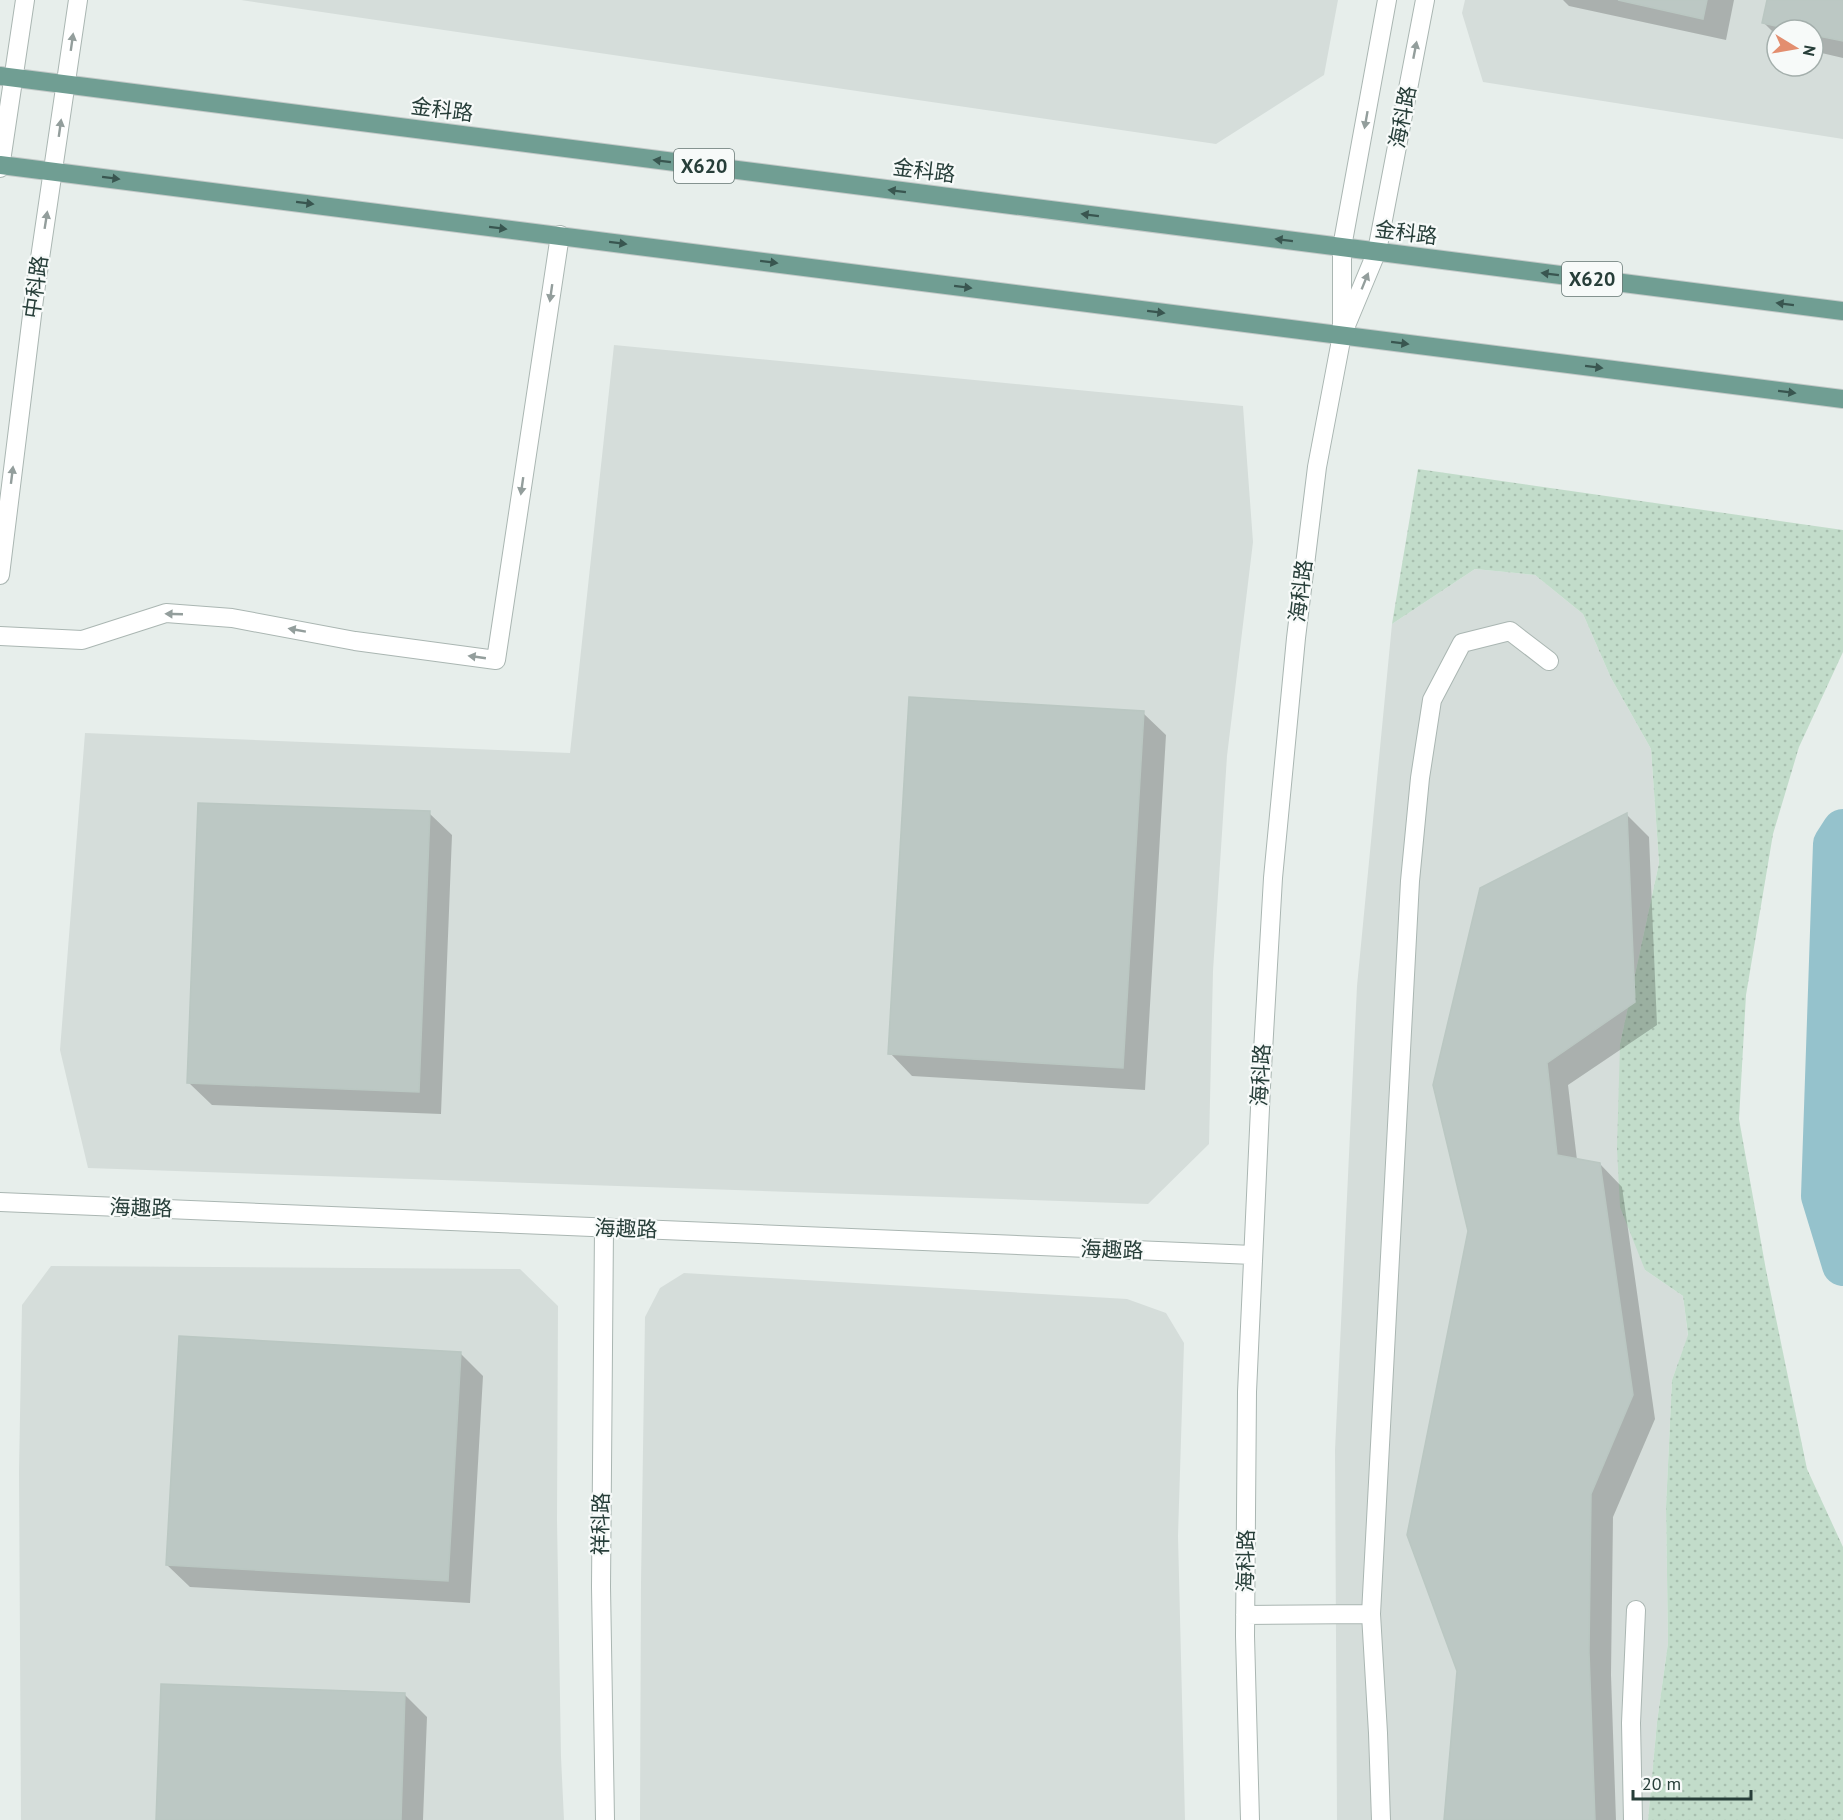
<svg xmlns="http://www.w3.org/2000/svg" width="1843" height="1820" font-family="'PT Sans','Noto Sans SC',sans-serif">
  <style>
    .built { fill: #d5ddda; fill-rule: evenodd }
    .grass { fill: url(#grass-dots) }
    .shadow { fill: #0003 }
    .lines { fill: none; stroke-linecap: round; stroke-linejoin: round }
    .canal { stroke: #95c2cc; stroke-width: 42 }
    .building { fill: #bcc8c4; stroke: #bac7c2; stroke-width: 1.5 }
    .minor-casing { stroke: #aab6b2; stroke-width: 20 }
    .major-casing { stroke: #c3c9c8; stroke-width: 20 }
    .minor { stroke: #fff; stroke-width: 18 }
    .major { stroke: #709e93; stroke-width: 18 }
    .oneway { fill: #939e9c }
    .oneway2 { fill: #395650 }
    .labels { text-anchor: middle; stroke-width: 4.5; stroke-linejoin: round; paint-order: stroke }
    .shield { fill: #f7faf9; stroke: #657673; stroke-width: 1.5 }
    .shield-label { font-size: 20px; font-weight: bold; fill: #273e39 }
    .street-label { font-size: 21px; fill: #273e39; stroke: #f7faf9 }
  </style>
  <defs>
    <pattern id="grass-dots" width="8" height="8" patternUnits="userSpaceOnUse" patternTransform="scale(1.5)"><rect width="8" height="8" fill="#c2dcca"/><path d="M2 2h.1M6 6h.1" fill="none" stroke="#a7beae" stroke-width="1.8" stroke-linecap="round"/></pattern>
  </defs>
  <rect width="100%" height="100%" fill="#e7eeeb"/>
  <!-- built -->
  <path class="built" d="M241 0H1338L1324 75 1216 144Z
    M1465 0H1843V139L1483 82 1462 13ZM1777 30H1813V66H1777Z
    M614 345 1243 406 1253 542 1227 756 1213 971 1209 1144 1148 1204 88 1168 60 1050 85 733 570 753Z
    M1475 569 1535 575 1583 614 1611 678 1651 749 1659 863 1620 1044 1645 1270 1683 1296 1688 1336 1672 1380 1666 1507 1668 1643 1657 1722 1648 1820H1337L1335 1450 1357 986 1392 624Z
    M51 1266 520 1269 558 1306 557 1520 561 1757 564 1820H21L19 1471 22 1305Z
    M684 1273 1127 1299 1166 1313 1184 1343 1178 1536 1185 1820H640L641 1583 645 1317 660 1288Z"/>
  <!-- grass -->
  <path class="grass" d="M1418 469 1843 530V652L1799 747 1773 834 1746 995 1739 1119 1766 1270 1807 1469 1843 1547V1820H1648L1657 1722 1668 1643 1666 1507 1672 1380 1688 1335 1683 1296 1645 1270 1620 1207 1617 1148 1620 1044 1659 863 1651 749 1611 678 1583 614 1535 575 1475 569 1392 624Z"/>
  <!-- shadow -->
  <path class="shadow" d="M1563 0H1734L1726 40 1569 6Z
    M1769 0H1843V58L1813 51V30H1777V36L1764 23Z
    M1143 713 1166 735 1145 1090 912 1076 890 1053Z
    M429 813 452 835 441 1114 212 1105 189 1083Z
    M1627 815 1649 837 1657 1025 1568 1085 1577 1160 1600 1164 1622 1187 1655 1419 1613 1517 1611 1675 1616 1820H1446L1458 1671 1470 1231Z
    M461 1354 483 1376 470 1603 190 1587 167 1565Z
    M404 1694 427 1717 423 1820H158Z"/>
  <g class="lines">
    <!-- canal -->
    <path class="canal" d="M1843 830 1834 844 1822 1196 1843 1265"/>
  </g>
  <!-- building -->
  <path class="building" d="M1618 0H1707L1703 19Z
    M1767 0H1843V41L1813 35V30H1793L1762 23Z
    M909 697 1144 711 1123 1068 888 1054Z
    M198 803 430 811 419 1092 187 1083Z
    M1627 813 1635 1002 1547 1063 1557 1155 1600 1163 1633 1395 1591 1494 1589 1652 1595 1820H1444L1457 1671 1407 1535 1468 1231 1433 1085 1480 888Z
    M179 1336 461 1352 448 1581 166 1565Z
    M161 1684 405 1693 401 1820H156Z"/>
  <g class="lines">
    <defs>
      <path id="minor" d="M0 168 25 0
        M1342 328V247L1387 0
        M0 575 34 299 78 0
        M0 636 82 640 166 613 232 618 355 641 496 660 560 235
        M0 1202 1253 1255
        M604 1228 601 1587 605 1820
        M1371 1614 1410 881 1420 778 1432 700 1462 643 1510 631 1549 661
        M1245 1615 1371 1614 1378 1733 1381 1820
        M1250 1820 1245 1636 1247 1392 1261 1086 1273 878 1296 638 1317 467 1342 335 1377 251 1425 0
        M1633 1820 1631 1723 1636 1610"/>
      <path id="major" d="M0 76 1843 311
        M0 165 1843 399"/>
    </defs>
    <!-- minor casing -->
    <use href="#minor" class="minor-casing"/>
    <!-- major casing -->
    <use href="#major" class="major-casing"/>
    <!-- minor -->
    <use href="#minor" class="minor"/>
    <!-- major -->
    <use href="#major" class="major"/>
  </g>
  <!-- one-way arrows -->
  <defs><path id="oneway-solid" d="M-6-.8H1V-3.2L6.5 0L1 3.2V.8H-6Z" transform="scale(1.5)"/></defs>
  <g class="oneway">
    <use href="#oneway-solid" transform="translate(72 42) rotate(-82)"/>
    <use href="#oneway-solid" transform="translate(1415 50) rotate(-79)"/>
    <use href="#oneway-solid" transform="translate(1366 120) rotate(100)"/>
    <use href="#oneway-solid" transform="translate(60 128) rotate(-82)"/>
    <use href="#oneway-solid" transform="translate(46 220) rotate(-81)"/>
    <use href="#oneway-solid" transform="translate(1365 281) rotate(-68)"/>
    <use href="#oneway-solid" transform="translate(551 293) rotate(98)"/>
    <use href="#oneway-solid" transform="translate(12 475) rotate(-83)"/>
    <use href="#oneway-solid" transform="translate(522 486) rotate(98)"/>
    <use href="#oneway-solid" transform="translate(174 614) rotate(-178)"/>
    <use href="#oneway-solid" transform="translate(297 630) rotate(-170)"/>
    <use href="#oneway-solid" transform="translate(477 657) rotate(-172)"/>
  </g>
  <g class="oneway2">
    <use href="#oneway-solid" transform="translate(662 161) rotate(-173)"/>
    <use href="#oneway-solid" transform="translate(111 178) rotate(7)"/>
    <use href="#oneway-solid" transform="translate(897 191) rotate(-173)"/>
    <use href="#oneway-solid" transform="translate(305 203) rotate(7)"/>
    <use href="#oneway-solid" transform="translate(1090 215) rotate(-173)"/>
    <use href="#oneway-solid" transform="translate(498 228) rotate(7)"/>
    <use href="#oneway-solid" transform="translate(1284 240) rotate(-173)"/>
    <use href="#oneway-solid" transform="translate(618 243) rotate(7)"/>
    <use href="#oneway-solid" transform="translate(769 262) rotate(7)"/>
    <use href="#oneway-solid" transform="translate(1550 274) rotate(-173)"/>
    <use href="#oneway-solid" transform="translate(963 287) rotate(7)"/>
    <use href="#oneway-solid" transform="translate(1785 304) rotate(-173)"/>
    <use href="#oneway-solid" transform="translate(1156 312) rotate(7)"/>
    <use href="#oneway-solid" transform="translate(1400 343) rotate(7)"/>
    <use href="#oneway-solid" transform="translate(1594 367) rotate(7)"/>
    <use href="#oneway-solid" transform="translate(1787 392) rotate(7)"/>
  </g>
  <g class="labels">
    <!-- shield labels -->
    <g class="shield">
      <rect x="674" y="149" width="60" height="34" rx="4.5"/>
      <rect x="1562" y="262" width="60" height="34" rx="4.5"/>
    </g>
    <g class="shield-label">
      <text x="704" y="173">X620</text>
      <text x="1592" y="286">X620</text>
    </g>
    <!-- street labels -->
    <g class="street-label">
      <text transform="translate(442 110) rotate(7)" y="7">金科路</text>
      <text transform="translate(1403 117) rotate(-79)" y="7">海科路</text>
      <text transform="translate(924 171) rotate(7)" y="7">金科路</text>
      <text transform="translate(1406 233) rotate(7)" y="7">金科路</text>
      <text transform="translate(36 287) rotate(-82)" y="7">中科路</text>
      <text transform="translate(1301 591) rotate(-83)" y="7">海科路</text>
      <text transform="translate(1261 1075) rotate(-87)" y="7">海科路</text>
      <text transform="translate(141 1208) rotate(2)" y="7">海趣路</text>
      <text transform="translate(626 1229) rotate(2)" y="7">海趣路</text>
      <text transform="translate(1112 1250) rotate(2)" y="7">海趣路</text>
      <text transform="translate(601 1524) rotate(-89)" y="7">祥科路</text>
      <text transform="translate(1246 1561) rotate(-89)" y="7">海科路</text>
    </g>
  </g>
  <!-- north arrow -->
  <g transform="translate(1795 48) rotate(101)"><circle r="28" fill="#f7faf9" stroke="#a4afac" stroke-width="1.5"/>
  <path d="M0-4.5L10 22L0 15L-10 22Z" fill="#e38e6f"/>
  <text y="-9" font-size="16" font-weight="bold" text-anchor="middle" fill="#273e39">N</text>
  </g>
  <!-- scale -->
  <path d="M1633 1790v9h118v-9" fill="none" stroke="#273e39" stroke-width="3"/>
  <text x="1642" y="1790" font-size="18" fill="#273e39" stroke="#f7faf9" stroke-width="4.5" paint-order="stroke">20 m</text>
</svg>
